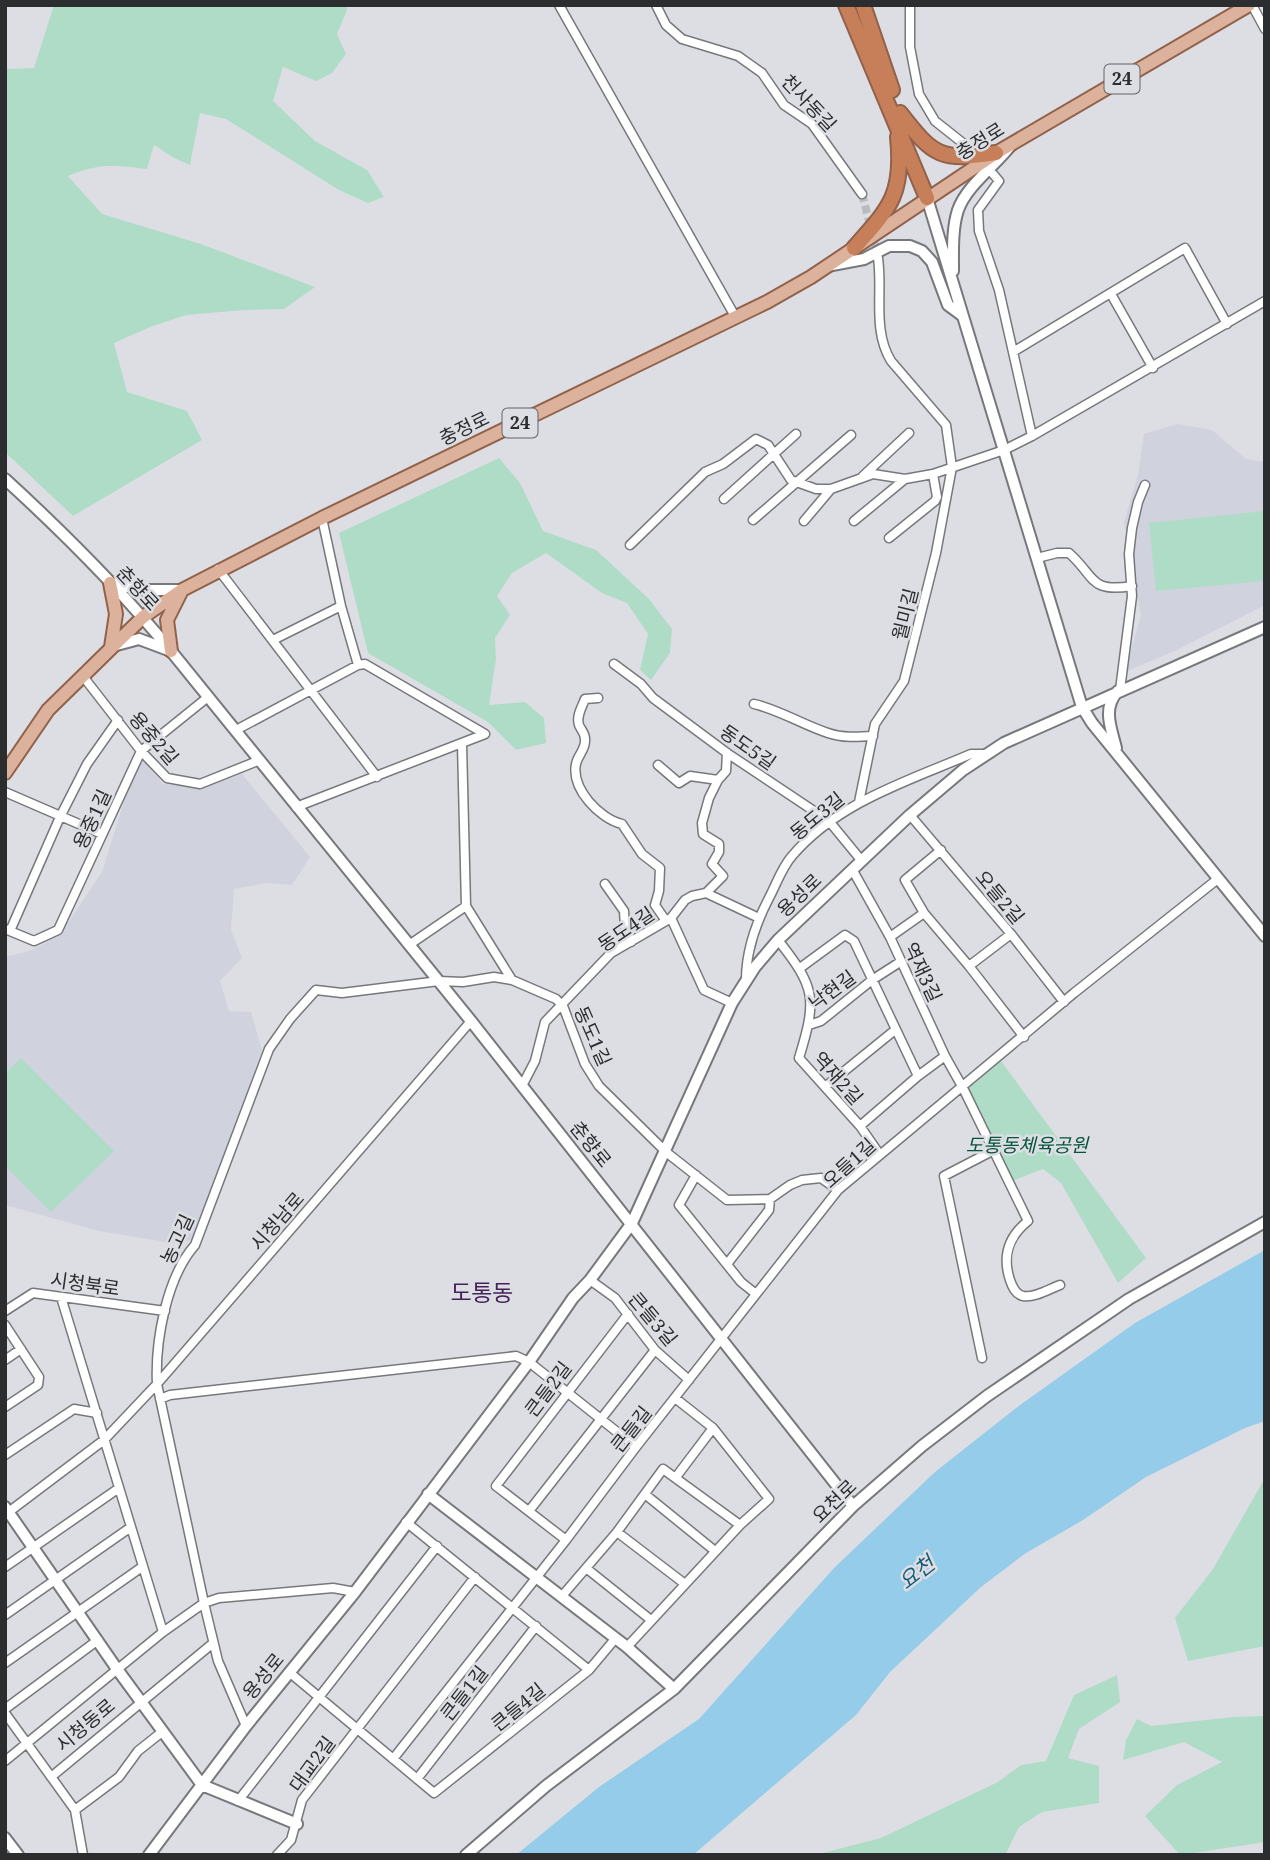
<svg xmlns="http://www.w3.org/2000/svg" width="1270" height="1860" font-family="'Noto Serif','Noto Sans KR',serif">
  <style>
    .built { fill: #d0d3de }
    .green { fill: #afdcc7 }
    .water { fill: #94cce9 }
    .lines { fill: none; stroke-linecap: round; stroke-linejoin: round }
    .street-tunnel { stroke: #babbbf; stroke-width: 8; stroke-dasharray: 8 4; stroke-linecap: butt }
    .street-casing { stroke: #76787c; stroke-width: 11 }
    .secondary-casing { stroke: #76787c; stroke-width: 14 }
    .primary-casing { stroke: #91624b; stroke-width: 16 }
    .highway-casing { stroke: #91624b; stroke-width: 18 }
    .street { stroke: #fff; stroke-width: 8 }
    .secondary { stroke: #fff; stroke-width: 10 }
    .primary { stroke: #ddb29c; stroke-width: 12 }
    .highway { stroke: #c77f5a; stroke-width: 14 }
    .labels { text-anchor: middle; stroke-width: 5; stroke-linejoin: round; paint-order: stroke }
    .shield { fill: #dddee3; stroke: #616265; stroke-width: 2 }
    .shield-label { font-size: 18px; font-weight: bold; fill: #2c2d2f }
    .street-label { font-size: 19px; fill: #2c2d2f; stroke: #dddee3 }
    .park-label { font-size: 19px; font-style: italic; fill: #06543c; stroke: #dddee3 }
    .water-label { font-size: 21px; font-style: italic; fill: #175b79; stroke: #dddee3 }
    .quarter-label { font-size: 23px; fill: #432259; stroke: #dddee3 }
  </style>
  <rect width="100%" height="100%" fill="#dddee3"/>
  <!-- built -->
  <path class="built" d="M1177 424 1212 430 1246 459 1265 462V605L1175 651 1125 672 1141 615 1124 522 1138 475 1144 434Z
    M141 761 145 762 163 784 203 787 242 774 310 857 292 885 267 883 234 889 231 930 242 958 220 981 229 1011 251 1012 262 1050 192 1240 172 1243 99 1231 5 1205V957L32 950 60 935 102 872 126 795Z"/>
  <!-- green -->
  <path class="green" d="M54 5H347V10L337 34 346 54 332 73 316 81 283 67 273 101 315 141 367 170 384 197 368 203 339 190 226 119 200 113 190 165 174 158 154 145 147 169C115 165 98 163 68 176L102 214 201 244 315 287 284 309 244 310 186 315 150 327 114 343 127 392 187 411 202 440 73 516 5 452V69L34 68Z
    M499 458 520 483 543 531 596 550 649 599 672 629 670 653 651 680 640 670 648 634 627 603 602 593 546 553 512 573 497 596 510 615 495 638 496 659 489 705 525 702 544 718 546 743 516 750 488 722 368 653 339 533Z
    M1264 511 1265 581 1156 591 1149 523Z
    M21 1058 114 1151 51 1212 5 1166V1073Z
    M1001 1061 1146 1258 1118 1283 1061 1183 1043 1169 1012 1181 968 1089Z
    M1265 1478V1646L1188 1661 1175 1618 1213 1569Z
    M1117 1675 1120 1702 1079 1729 1068 1758 1099 1766V1803L1042 1812 1019 1827 1005 1855H815L881 1838 998 1782 1021 1765 1046 1761 1074 1695Z
    M1265 1716V1842L1180 1855 1145 1816 1177 1785 1222 1762 1184 1742 1123 1760 1126 1740 1137 1719 1151 1726 1233 1717Z"/>
  <!-- water -->
  <path class="water" d="M1265 1250V1421L1245 1428 1146 1477 1083 1520 1026 1553 981 1587 890 1672 856 1715 693 1855H516L599 1787 699 1719 835 1567 935 1472 1020 1405 1135 1323Z"/>
  <g class="lines">
    <!-- street-tunnel -->
    <path class="street-tunnel" d="M862 194 878 255"/>
    <defs>
      <path id="street" d="M559 5 736 318
        M656 5 666 25 682 39 738 56 762 73 784 105 812 124 862 194
        M910 5V47L919 94 935 121 964 144
        M1252 5 1265 29
        M993 174 999 181 978 210 979 231 999 290 1032 436
        M1111 294 1153 368
        M1013 352 1185 248 1227 324
        M863 476 909 433
        M724 499 796 434
        M322 518 341 606 358 665
        M753 520 851 435
        M804 521 831 489
        M854 521 905 479
        M889 538 935 501 937 497 933 474
        M630 545 705 472 723 464 756 439 768 445 791 480 816 489H831L873 474 905 479 933 474 1004 450 1032 436 1265 301
        M1037 558 1057 553H1069C1096 577 1089 593 1132 586
        M218 569 377 777
        M273 640 341 606
        M614 664 641 684 653 698 727 753 829 821 861 860
        M82 675 141 751 167 778 200 784 260 760
        M1120 690 1132 596 1129 554 1132 528 1138 502 1145 485
        M598 698 585 699C582 707 576 716 579 725 581 730 585 733 585 739 586 750 578 754 576 764 571 789 600 819 622 824L642 854 660 868 659 891 655 905 666 921
        M754 704C780 710 803 725 828 733 842 738 858 737 873 736
        M236 730 358 665 365 664 485 734 296 807
        M462 744 466 906
        M658 765 679 783 690 776 718 780
        M5 792 102 834
        M859 802 875 724 904 681 936 553 952 467 946 425 891 361C872 330 883 292 878 258
        M910 815 1011 934 1064 1002
        M941 850 905 880 924 913 969 966 1024 1037
        M852 869 890 937 945 1056 963 1088 1028 1221C1008 1237 1002 1256 1010 1280 1012 1286 1015 1294 1023 1296 1035 1298 1049 1289 1060 1285
        M605 884 624 911 625 927 631 942
        M706 893 723 876 712 864 719 852V844L703 834 702 823 709 798 718 780 726 771 727 753
        M466 906 512 980 556 999 563 1006 585 1064 599 1086 666 1152 727 1200 770 1199 790 1185 802 1180 821 1178 838 1190
        M671 918 704 990 732 1003
        M5 929 34 941 58 930 141 751 208 697
        M10 931 60 817 87 764 118 720
        M890 937 924 913
        M778 940C816 988 817 999 799 1058L860 1126 880 1155
        M409 945 466 906
        M969 966 1011 934
        M800 968 845 935 854 941 918 1076
        M746 980C746 952 756 923 769 898 776 885 782 867 792 856 838 802 908 781 971 754H986
        M809 1025 821 1021 872 980 900 962
        M522 1086 535 1061 545 1022 611 953 671 918 685 900 692 896 706 893 759 918
        M826 1086 895 1030
        M860 1126 918 1076 945 1056
        M696 1175 679 1205 741 1282 756 1294
        M727 1264 769 1210 770 1199
        M590 1280 615 1298 655 1350 689 1380
        M61 1297 163 1632
        M5 1311 33 1293 165 1311
        M5 1325 39 1377 38 1385 5 1407
        M982 1358 944 1176 994 1150
        M5 1360 21 1349
        M160 1399 170 1395 516 1356 529 1362 636 1447
        M5 1455 74 1409 97 1413
        M676 1477 713 1428
        M646 1495 715 1551
        M529 1511 655 1350
        M6 1514 104 1440 157 1384 471 1021
        M406 1522 589 1670
        M617 1532 685 1584
        M566 1540 496 1486 628 1314
        M5 1567 119 1488
        M586 1568 651 1620
        M355 1592 333 1588 219 1598 204 1603 157 1384C155 1342 166 1278 195 1245L269 1049 290 1019 316 990 342 993 439 981 463 982 494 977 512 980
        M562 1596 617 1532 663 1469 740 1525
        M5 1615 131 1527
        M627 1647 740 1525 769 1499 713 1428 675 1398
        M5 1663 142 1567
        M289 1672 434 1793 589 1670 615 1639
        M5 1709 98 1640
        M5 1713 75 1810 83 1855
        M393 1759 566 1540 636 1447 838 1190 1074 993 1219 878
        M5 1761 163 1632 204 1603 218 1661 246 1726
        M51 1777 212 1644
        M417 1779 536 1626
        M238 1801 437 1546
        M75 1810 119 1777 138 1751 162 1732
        M277 1855 291 1840 302 1800 475 1577"/>
      <path id="secondary" d="M927 198 1082 707 1092 723 1265 936
        M827 266 864 259 889 246H910L922 251 932 262 948 305 963 316
        M953 271C953 252 952 228 958 210 967 185 995 166 1011 145
        M5 479C64 533 121 590 171 651L471 1021 853 1506
        M110 583 142 590H182
        M113 646 139 639 171 651
        M1116 748C1111 728 1102 708 1118 691
        M428 1494 627 1647 674 1689
        M5 1507 117 1669 202 1785 297 1824
        M5 1838 18 1855
        M149 1855 246 1726 355 1592 529 1362 573 1298 590 1280 632 1223 732 1003 755 967 778 940 910 815 963 770 1004 743 1265 627
        M466 1855 546 1786 674 1689 853 1506 922 1446 987 1396 1129 1299 1265 1222"/>
      <path id="primary" d="M110 583 116 614 111 647
        M171 651 167 620 181 592
        M5 773 48 710 143 617 182 590 322 518 767 302 811 277 996 153 1249 5"/>
      <path id="highway" d="M846 5 927 198
        M863 5 892 90
        M900 113C934 157 941 161 996 153
        M854 248C890 208 904 194 898 137"/>
    </defs>
    <!-- street casing -->
    <use href="#street" class="street-casing"/>
    <!-- secondary casing -->
    <use href="#secondary" class="secondary-casing"/>
    <!-- primary casing -->
    <use href="#primary" class="primary-casing"/>
    <!-- highway casing -->
    <use href="#highway" class="highway-casing"/>
    <!-- street -->
    <use href="#street" class="street"/>
    <!-- secondary -->
    <use href="#secondary" class="secondary"/>
    <!-- primary -->
    <use href="#primary" class="primary"/>
    <!-- highway -->
    <use href="#highway" class="highway"/>
  </g>
  <g class="labels">
    <!-- shield labels -->
    <g class="shield">
      <rect x="1104.5" y="64.5" width="35" height="29" rx="5"/>
      <rect x="502.5" y="408.5" width="35" height="29" rx="5"/>
    </g>
    <g class="shield-label">
      <text x="1122" y="85">24</text>
      <text x="520" y="429">24</text>
    </g>
    <!-- street labels -->
    <g class="street-label">
      <text transform="translate(809 103) rotate(47)" y="7">천사동길</text>
      <text transform="translate(980 141) rotate(-32)" y="7">충정로</text>
      <text transform="translate(464 428) rotate(-26)" y="7">충정로</text>
      <text transform="translate(138 588) rotate(47)" y="7">춘향로</text>
      <text transform="translate(905 614) rotate(-76)" y="7">월미길</text>
      <text transform="translate(154 738) rotate(49)" y="7">용중2길</text>
      <text transform="translate(748 747) rotate(35)" y="7">동도5길</text>
      <text transform="translate(817 816) rotate(-39)" y="7">동도3길</text>
      <text transform="translate(92 819) rotate(-65)" y="7">용중1길</text>
      <text transform="translate(799 895) rotate(-44)" y="7">용성로</text>
      <text transform="translate(1000 897) rotate(50)" y="7">오들2길</text>
      <text transform="translate(626 929) rotate(-34)" y="7">동도4길</text>
      <text transform="translate(923 972) rotate(65)" y="7">역재3길</text>
      <text transform="translate(832 990) rotate(-36)" y="7">낙현길</text>
      <text transform="translate(593 1036) rotate(66)" y="7">동도1길</text>
      <text transform="translate(838 1078) rotate(48)" y="7">역재2길</text>
      <text transform="translate(591 1144) rotate(51)" y="7">춘향로</text>
      <text transform="translate(849 1163) rotate(-42)" y="7">오들1길</text>
      <text transform="translate(277 1221) rotate(-49)" y="7">시청남로</text>
      <text transform="translate(177 1239) rotate(-65)" y="7">농고길</text>
      <text transform="translate(85 1284) rotate(8)" y="7">시청북로</text>
      <text transform="translate(653 1319) rotate(50)" y="7">큰들3길</text>
      <text transform="translate(548 1389) rotate(-53)" y="7">큰들2길</text>
      <text transform="translate(631 1429) rotate(-52)" y="7">큰들길</text>
      <text transform="translate(834 1501) rotate(-44)" y="7">요천로</text>
      <text transform="translate(263 1676) rotate(-51)" y="7">용성로</text>
      <text transform="translate(464 1693) rotate(-52)" y="7">큰들1길</text>
      <text transform="translate(518 1707) rotate(-39)" y="7">큰들4길</text>
      <text transform="translate(85 1725) rotate(-40)" y="7">시청동로</text>
      <text transform="translate(312 1764) rotate(-54)" y="7">대교2길</text>
    </g>
    <!-- park labels -->
    <g class="park-label">
      <text x="1027" y="1152">도통동체육공원</text>
    </g>
    <!-- water labels -->
    <g class="water-label">
      <text transform="translate(917 1573) rotate(-38)" y="7">요천</text>
    </g>
    <!-- quarter labels -->
    <g class="quarter-label">
      <text x="482" y="1301">도통동</text>
    </g>
  </g>
  <!-- border -->
  <rect width="1270" height="1860" fill="none" stroke="#2c2d2f" stroke-width="14"/>
</svg>
